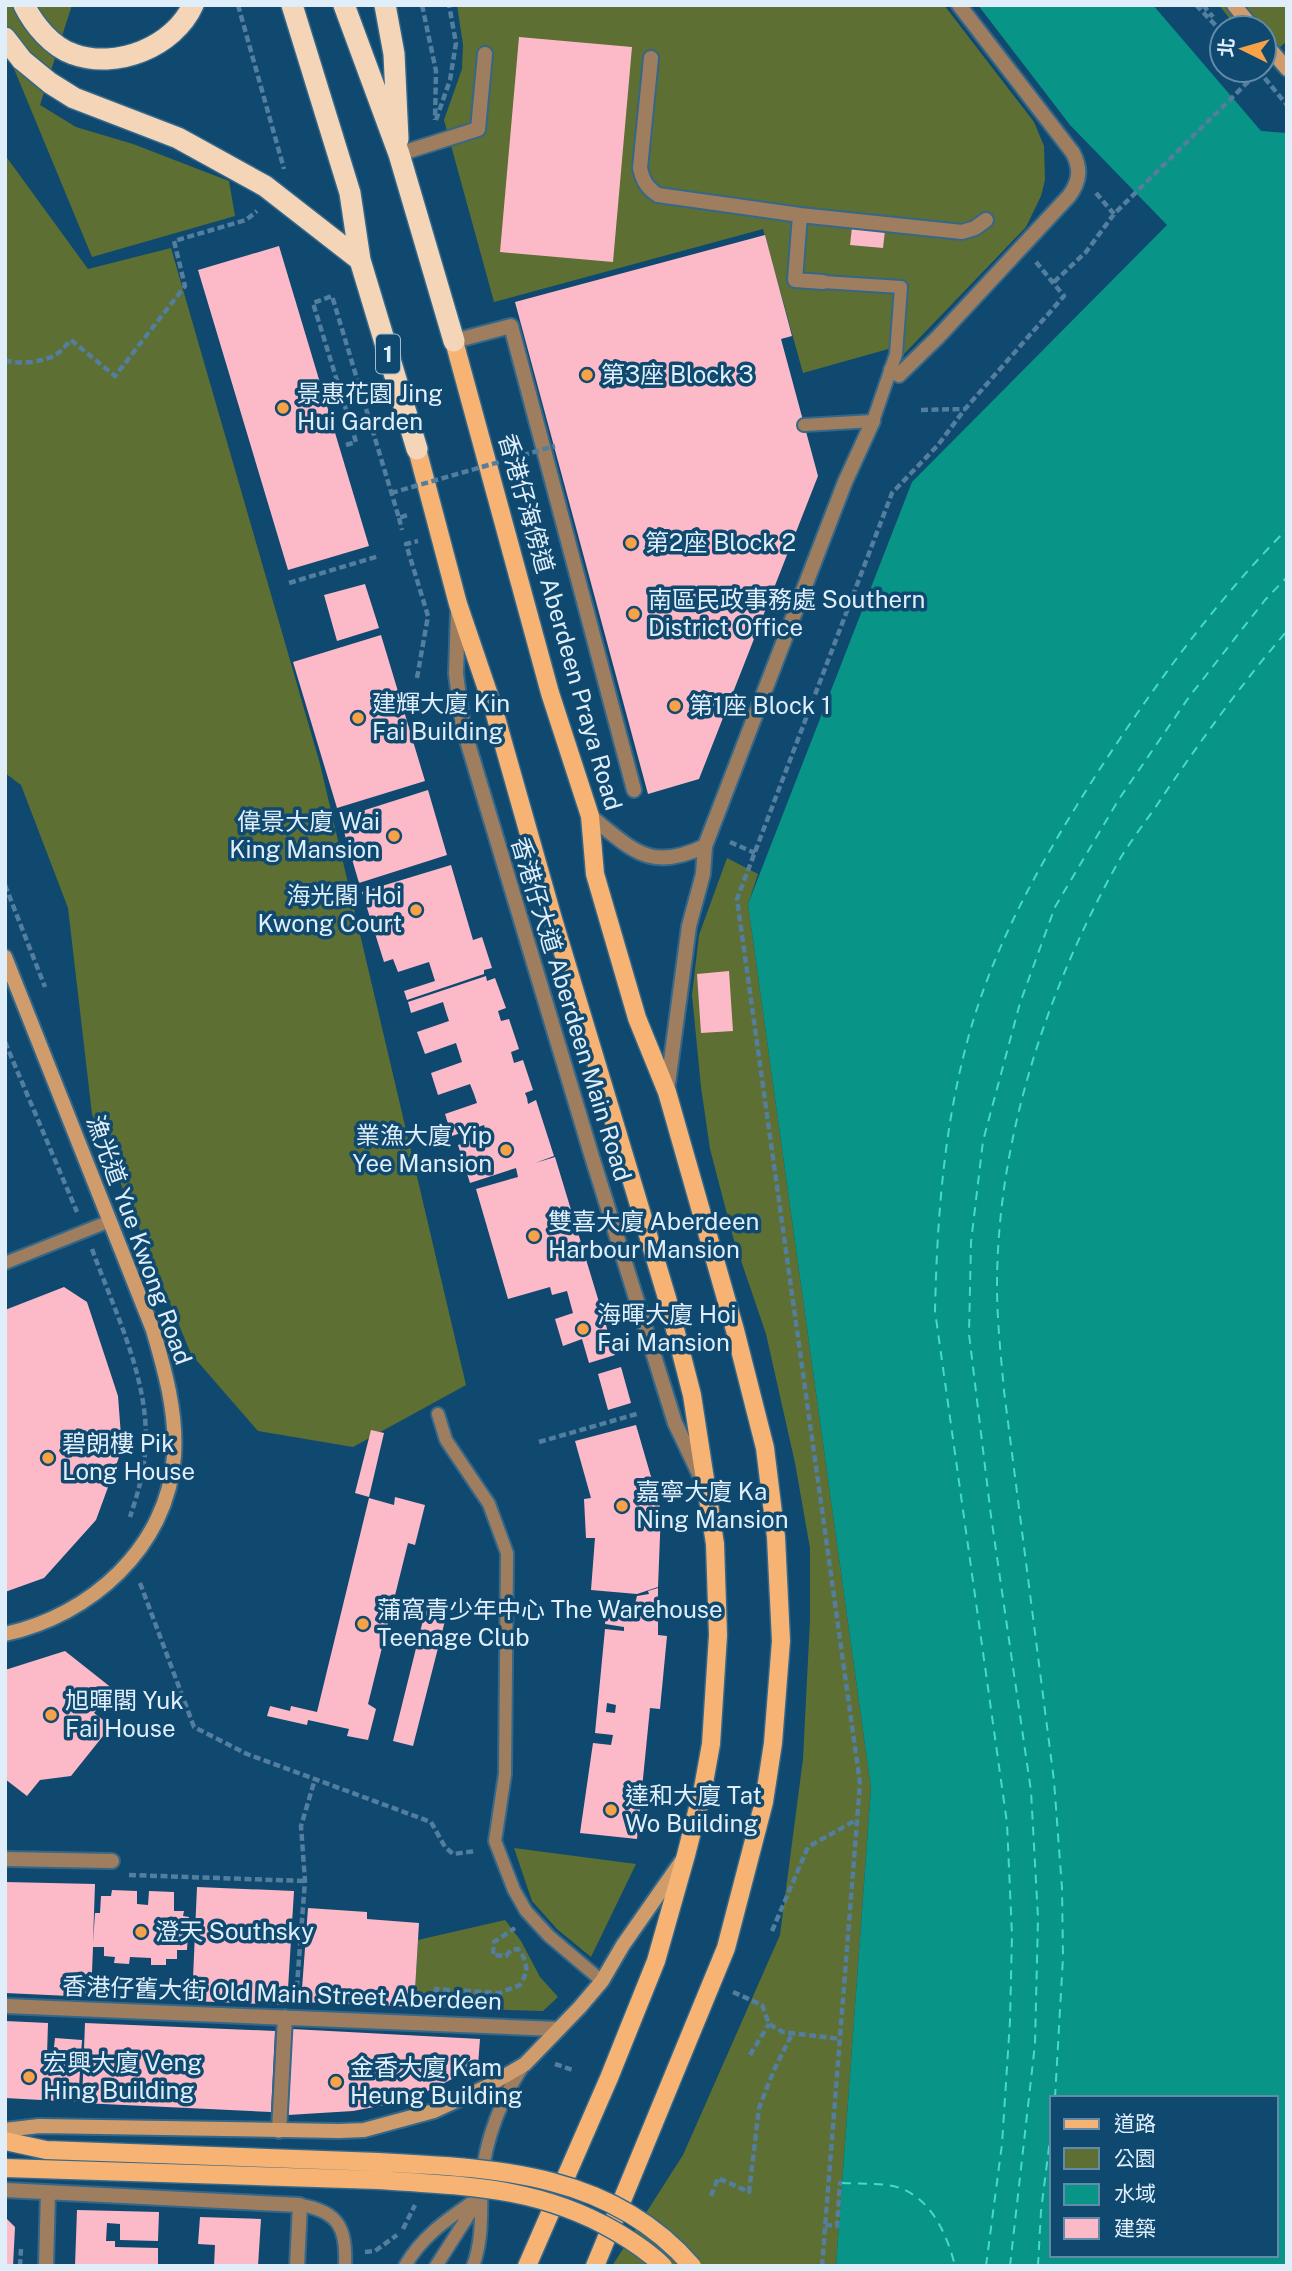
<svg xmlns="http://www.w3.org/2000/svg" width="1292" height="2271" font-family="'Public Sans','Noto Sans TC',sans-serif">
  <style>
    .green { fill: #5d6f33 }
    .water { fill: #089487; fill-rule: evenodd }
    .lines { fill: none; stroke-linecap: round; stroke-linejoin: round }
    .ferry { stroke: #41dcca; stroke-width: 2; stroke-dasharray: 9 7; stroke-linecap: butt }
    .building { fill: #fcbac9; fill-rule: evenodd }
    .lane-casing { stroke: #356789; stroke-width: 16 }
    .street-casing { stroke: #356789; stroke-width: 18 }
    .secondary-casing { stroke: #356789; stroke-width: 18 }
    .primary-casing { stroke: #356789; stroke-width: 21 }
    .highway-casing { stroke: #356789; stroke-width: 24 }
    .path { stroke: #537e9d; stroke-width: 4.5; stroke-dasharray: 7 3.5; stroke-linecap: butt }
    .lane { stroke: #9f7e60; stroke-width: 12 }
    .street { stroke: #9f7e60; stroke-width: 14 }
    .secondary { stroke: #d19c6c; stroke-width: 14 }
    .primary { stroke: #f6b374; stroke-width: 18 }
    .highway { stroke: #f5d5b8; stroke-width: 21 }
    .primary-bridge-casing { stroke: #356789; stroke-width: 21; stroke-linecap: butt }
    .path-bridge { stroke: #537e9d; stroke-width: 4.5; stroke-dasharray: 7 3.5; stroke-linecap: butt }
    .primary-bridge { stroke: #f6b374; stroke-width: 18 }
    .poi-dot { fill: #f7a149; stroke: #0f4970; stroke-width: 2.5 }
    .labels { text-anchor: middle; stroke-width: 7; stroke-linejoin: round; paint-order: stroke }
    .shield { fill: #0f4970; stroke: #a1bcd1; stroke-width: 2 }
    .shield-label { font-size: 23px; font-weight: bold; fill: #e0eefa }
    .poi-label { font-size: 24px; fill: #e0eefa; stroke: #0f4970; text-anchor: start }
    .street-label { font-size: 24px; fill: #e0eefa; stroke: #0f4970 }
  </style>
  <rect width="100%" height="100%" fill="#0f4970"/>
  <!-- green -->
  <path class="green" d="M5 5H72L40 105 76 127 133 144 229 181 235 216 92 257 5 47Z
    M457 5H944L1034 122 1044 146 1045 180 1041 196 1026 227 903 355 892 348 803 373 763 229 494 302 444 120 462 69 463 45Z
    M1219 5H1287V41L1264 61V28H1237Z
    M5 155 88 269 171 248 320 764 466 1385 353 1447 258 1431 191 1354 92 1114 68 908 21 785 5 773Z
    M727 858 758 874 748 904 871 1788 836 2266H612L683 2155 780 1935 803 1759 810 1620V1548L795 1463 766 1334 733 1237 710 1149 701 1087 692 995 699 935Z
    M514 1848 636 1864 591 1957 557 1929 532 1901Z
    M505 1920 521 1941 540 1977 558 1997 543 2011 414 2007 418 1940Z"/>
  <!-- water -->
  <path class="water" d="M978 5H1153L1261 131 1287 133V2266H836L871 1788 748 904 912 482 1167 225 1070 125ZM1052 2098H1276V2255H1052Z"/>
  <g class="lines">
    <!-- ferry -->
    <path class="ferry" d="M1055 2098 1063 1957 1062 1888 1054 1781 1004 1391C1001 1356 997 1321 997 1286 997 1141 1046 992 1116 866 1129 842 1148 819 1163 796 1202 739 1242 683 1287 631
      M842 2183C859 2184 877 2183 893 2186 929 2194 947 2233 955 2266
      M986 2266 1002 2144 1010 2021 1012 1935 1007 1823 935 1311C937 1223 943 1136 965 1050 990 950 1041 861 1096 775 1153 687 1214 603 1287 529
      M1010 2266 1035 2044 1038 1918 1031 1791 991 1516 969 1334 971 1242 983 1141 1020 1003 1055 907 1119 799 1189 697 1265 600 1287 577
      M1038 2266 1041 2211 1052 2123"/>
  </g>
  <!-- building -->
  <path class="building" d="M519 37 632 47 613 262 500 252Z
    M852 227 885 230 883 248 850 245Z
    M765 235 792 336 781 339 818 476 699 779 648 794 515 302Z
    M279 246 369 546 288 570 198 270Z
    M365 584 379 628 337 641 324 595Z
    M381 635 425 781 337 808 293 662Z
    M428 790 447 855 359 883 340 818Z
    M451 865 473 940 482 937 492 968 484 970V974L407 1000 404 991 435 981 429 962 398 972 393 959 384 962 362 892Z
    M729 971 733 1031 701 1033 697 974Z
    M486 976 487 981 495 978 506 1008 498 1011 501 1021 509 1019 519 1049 511 1052 514 1063 523 1060 533 1090 525 1093 527 1098 528 1104 536 1100 554 1156 535 1163 555 1157 615 1355 589 1363 582 1339 563 1346 555 1319 573 1313 567 1291 552 1295 550 1287 508 1299 476 1189 518 1177 516 1168 470 1183 458 1145 487 1135 484 1125 452 1136 445 1114 477 1103 474 1094 470 1084 438 1095 431 1073 462 1062 456 1043 425 1054 417 1032 449 1021 446 1012 443 1002 411 1013 408 1002Z
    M64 1287 87 1302 118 1396 122 1449 96 1520 44 1578 5 1592V1310Z
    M621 1367 631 1403 608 1410 598 1374Z
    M636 1425 661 1511 658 1587 637 1594 591 1590 595 1538H586L584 1499 591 1498 575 1441Z
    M371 1430 384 1433 369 1497 355 1493Z
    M395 1497 425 1505 415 1545 408 1543 368 1704 376 1709 368 1740 347 1736 349 1729 308 1720 307 1725 267 1716 270 1706 290 1711 291 1706 317 1712 369 1498 394 1505Z
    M658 1588V1616L618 1612V1609L635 1604 637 1596 649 1594 648 1591Z
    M428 1600 449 1605 413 1746 393 1741Z
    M606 1612 658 1618V1635L667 1636 660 1709 650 1708 637 1839 580 1833 593 1743 611 1745 613 1735 595 1733 605 1629 624 1631V1627L605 1624ZM607 1703 616 1705 615 1713 606 1712Z
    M65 1651 113 1689 94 1713 111 1726 71 1776 40 1780 27 1796 5 1779V1670Z
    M5 1882 95 1884 93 1943 95 1913H100L101 1896H111L112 1890 137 1891V1904L148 1905 149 1891 174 1892V1911H184L183 1916 189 1917 187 1950H177V1959H166V1965H151V1958L130 1957 129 1964 114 1963 115 1957 104 1956V1947H93L91 1997 5 1993Z
    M197 1887 294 1891 287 2005 192 2001Z
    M308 1908 367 1912V1919L419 1923 414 2007 301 2002Z
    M5 2021 48 2023 47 2055 53 2056 55 2038 82 2040 78 2102 5 2098Z
    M85 2023 275 2031 271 2112 82 2103Z
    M292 2029 480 2039 478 2065 435 2088 400 2102 353 2111 288 2115Z
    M77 2210 159 2212 158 2241 120 2240V2224L107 2223 106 2241H115V2247L158 2248V2266H75Z
    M5 2217 15 2227 13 2266H5Z
    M200 2217 261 2219 258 2266H214L215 2245 198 2244Z"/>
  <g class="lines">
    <defs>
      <path id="lane" d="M804 425 873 421 896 354 901 287 823 282
        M5 1263 110 1221
        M438 1414 446 1440 489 1504 507 1553 505 1774 495 1841 514 1890 526 1911 549 1936 602 1981
        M300 2205C339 2211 347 2229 345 2266
        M405 2266C423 2234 451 2217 481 2196
        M436 2266 477 2202
        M473 2266C484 2236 480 2209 482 2179 485 2139 502 2098 523 2066"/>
      <path id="street" d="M651 58 640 168C643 181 647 188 658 195L800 215 962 232 975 228 986 220
        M399 154 478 129 485 54
        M800 215 795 280 823 282
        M454 341 511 326 634 790
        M891 370 899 375 938 337 1069 196C1080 181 1081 169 1073 153L959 5
        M458 611 456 674 463 727 592 1157 675 1423 702 1480
        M590 816C632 849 649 873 705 846
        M667 1091 689 926 703 874 705 846 845 482 873 421
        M5 1859 112 1861
        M5 2006 557 2029
        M279 2131 285 2017
        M5 2190 300 2205 297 2266
        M46 2266 48 2192"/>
      <path id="secondary" d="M1234 5 1253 28
        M1264 42 1287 69
        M5 957 153 1330C165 1371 177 1413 174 1456 168 1547 90 1616 5 1634
        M5 2130 39 2126 339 2131 364 2130 434 2111 486 2087 525 2064 580 2007 602 1981 623 1945 681 1862"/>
      <path id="primary" d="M454 341 550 693 590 816 595 874 637 1018 667 1092 735 1330 765 1448 776 1537 781 1641 773 1743 764 1802 726 1948 595 2266
        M417 449 458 604 493 707 553 919 667 1298 692 1395 715 1544 718 1635 711 1744 703 1788 686 1855 656 1961 609 2078 527 2266
        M5 2141 46 2150 379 2162
        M5 2168 378 2180"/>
      <path id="highway" d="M24 5C34 25 52 47 73 54 116 70 174 47 193 5
        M292 5 350 193 360 260 417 449
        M344 5 399 154 454 341
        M385 5 394 54 398 139
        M5 38 22 60 50 83 74 98 178 138 265 186 360 260"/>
    </defs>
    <!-- lane casing -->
    <use href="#lane" class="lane-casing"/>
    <!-- street casing -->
    <use href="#street" class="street-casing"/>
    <!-- secondary casing -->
    <use href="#secondary" class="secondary-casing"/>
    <!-- primary casing -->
    <use href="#primary" class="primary-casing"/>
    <!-- highway casing -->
    <use href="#highway" class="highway-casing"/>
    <!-- path -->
    <path class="path" d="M238 5 284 169
      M422 5 436 71 435 120
      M1196 5 1222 32
      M1203 5 1213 17
      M436 120 450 80 456 43 449 5
      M1096 193 1114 214
      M1054 282 1086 252 1114 214 1259 71
      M5 360C16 365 44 362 55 355 61 352 66 345 71 340L115 376 185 286 174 241 246 220 257 211
      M921 410 965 409
      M346 445 356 442 313 303 332 296 399 518 410 514
      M399 518 402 530
      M289 583 379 556
      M417 678 428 616 406 544 418 541
      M730 842 755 853
      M5 885 45 987
      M5 1042 77 1212
      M92 1249C115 1313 152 1384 145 1454 143 1476 137 1496 130 1517
      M539 1442 640 1413
      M140 1583 194 1727 247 1754 431 1822 445 1847 453 1854 476 1851
      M129 1875 305 1881
      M772 1931 808 1847 856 1820
      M733 1992 762 2005 769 2024 783 2032 840 2039
      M296 1998 305 1881 301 1826 315 1779
      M435 2003 436 1989 499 1993 520 1985C529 1971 528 1961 518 1949L511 1950 506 1956 493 1955 494 1942 515 1928
      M750 2055 769 2024
      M555 2064 573 2070
      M711 2196 718 2178 749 2192 759 2108 774 2070 793 2032
      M825 2225 837 2226 840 2183H842
      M403 2229 415 2205
      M365 2252 375 2251 397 2235
      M20 2266 21 2249
      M822 2266 860 1783 737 899 892 493 938 445 965 409 1064 296 1036 262"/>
    <!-- lane -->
    <use href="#lane" class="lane"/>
    <!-- street -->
    <use href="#street" class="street"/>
    <!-- secondary -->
    <use href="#secondary" class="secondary"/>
    <!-- primary -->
    <use href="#primary" class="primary"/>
    <!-- highway -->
    <use href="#highway" class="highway"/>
    <defs>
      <path id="primary-bridge" d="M379 2162C494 2168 611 2172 692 2266
        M378 2180C464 2186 537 2186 615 2231 632 2241 649 2252 663 2266"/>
    </defs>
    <!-- primary-bridge casing -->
    <use href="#primary-bridge" class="primary-bridge-casing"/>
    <!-- path-bridge -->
    <path class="path-bridge" d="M1258 70 1287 105
      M391 493 555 446"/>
    <!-- primary-bridge -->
    <use href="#primary-bridge" class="primary-bridge"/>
  </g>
  <!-- markers -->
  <g class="poi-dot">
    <circle cx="587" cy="375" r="7"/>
    <circle cx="283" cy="408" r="7"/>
    <circle cx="631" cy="543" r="7"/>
    <circle cx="634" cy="614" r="7"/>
    <circle cx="675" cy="706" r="7"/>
    <circle cx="358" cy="718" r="7"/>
    <circle cx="394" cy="836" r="7"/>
    <circle cx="416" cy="910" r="7"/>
    <circle cx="506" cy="1150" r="7"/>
    <circle cx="534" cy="1236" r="7"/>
    <circle cx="583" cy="1329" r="7"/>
    <circle cx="48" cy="1458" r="7"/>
    <circle cx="622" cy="1506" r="7"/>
    <circle cx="363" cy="1624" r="7"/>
    <circle cx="51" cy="1715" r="7"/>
    <circle cx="611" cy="1810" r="7"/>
    <circle cx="141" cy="1932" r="7"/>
    <circle cx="29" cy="2077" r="7"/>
    <circle cx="336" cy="2082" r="7"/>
  </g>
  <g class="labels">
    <!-- shield labels -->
    <rect class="shield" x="376" y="334.5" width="24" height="39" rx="5"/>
    <g class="shield-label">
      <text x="388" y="362">1</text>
    </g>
    <!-- poi labels -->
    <g class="poi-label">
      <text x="601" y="383">第3座 Block 3</text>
      <text x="297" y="402">景惠花園 Jing<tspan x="297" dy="28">Hui Garden</tspan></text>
      <text x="645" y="551">第2座 Block 2</text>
      <text x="648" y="608">南區民政事務處 Southern<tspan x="648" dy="28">District Office</tspan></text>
      <text x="372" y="712">建輝大廈 Kin<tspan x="372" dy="28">Fai Building</tspan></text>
      <text x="689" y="714">第1座 Block 1</text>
      <text x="380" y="830" text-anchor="end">偉景大廈 Wai<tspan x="380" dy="28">King Mansion</tspan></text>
      <text x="402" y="904" text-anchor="end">海光閣 Hoi<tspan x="402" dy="28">Kwong Court</tspan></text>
      <text x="492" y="1144" text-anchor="end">業漁大廈 Yip<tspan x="492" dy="28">Yee Mansion</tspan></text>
      <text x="548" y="1230">雙喜大廈 Aberdeen<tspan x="548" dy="28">Harbour Mansion</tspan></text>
      <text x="597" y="1323">海暉大廈 Hoi<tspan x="597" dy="28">Fai Mansion</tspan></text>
      <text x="62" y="1452">碧朗樓 Pik<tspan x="62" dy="28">Long House</tspan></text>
      <text x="636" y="1500">嘉寧大廈 Ka<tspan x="636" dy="28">Ning Mansion</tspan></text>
      <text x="377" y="1618">蒲窩青少年中心 The Warehouse<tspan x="377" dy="28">Teenage Club</tspan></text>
      <text x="65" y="1709">旭暉閣 Yuk<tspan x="65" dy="28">Fai House</tspan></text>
      <text x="625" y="1804">達和大廈 Tat<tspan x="625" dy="28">Wo Building</tspan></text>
      <text x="155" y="1940">澄天 Southsky</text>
      <text x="43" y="2071">宏興大廈 Veng<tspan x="43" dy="28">Hing Building</tspan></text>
      <text x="350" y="2076">金香大廈 Kam<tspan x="350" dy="28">Heung Building</tspan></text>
    </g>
    <!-- street labels -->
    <g class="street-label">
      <text transform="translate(560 622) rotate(74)" y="8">香港仔海傍道 Aberdeen Praya Road</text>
      <text transform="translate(571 1009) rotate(73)" y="8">香港仔大道 Aberdeen Main Road</text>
      <text transform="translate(139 1240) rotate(70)" y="8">漁光道 Yue Kwong Road</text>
      <text transform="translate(282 1994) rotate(2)" y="8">香港仔舊大街 Old Main Street Aberdeen</text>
    </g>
  </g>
  <!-- border -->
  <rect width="1292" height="2271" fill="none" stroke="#e0eefa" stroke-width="14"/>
  <!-- legend -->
  <rect x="1050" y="2096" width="228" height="161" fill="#0f4970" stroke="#638ba7" stroke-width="2"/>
  <rect x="1064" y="2119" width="35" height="10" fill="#f6b374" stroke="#638ba7" stroke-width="2"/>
  <text x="1114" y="2131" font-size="21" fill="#e0eefa">道路</text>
  <rect x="1064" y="2148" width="35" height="21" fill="#5d6f33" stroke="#638ba7" stroke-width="2"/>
  <text x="1114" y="2166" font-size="21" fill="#e0eefa">公園</text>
  <rect x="1064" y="2184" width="35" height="21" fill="#089487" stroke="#638ba7" stroke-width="2"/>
  <text x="1114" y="2201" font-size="21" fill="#e0eefa">水域</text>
  <rect x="1064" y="2218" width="35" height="21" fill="#fcbac9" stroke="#638ba7" stroke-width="2"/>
  <text x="1114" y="2236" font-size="21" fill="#e0eefa">建築</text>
  <!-- north arrow -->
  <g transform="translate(1243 49) rotate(275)"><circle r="33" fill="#0f4970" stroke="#638ba7" stroke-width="2"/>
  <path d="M0-5L12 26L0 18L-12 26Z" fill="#f7a149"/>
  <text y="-10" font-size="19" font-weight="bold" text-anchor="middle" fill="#e0eefa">北</text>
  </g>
</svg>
